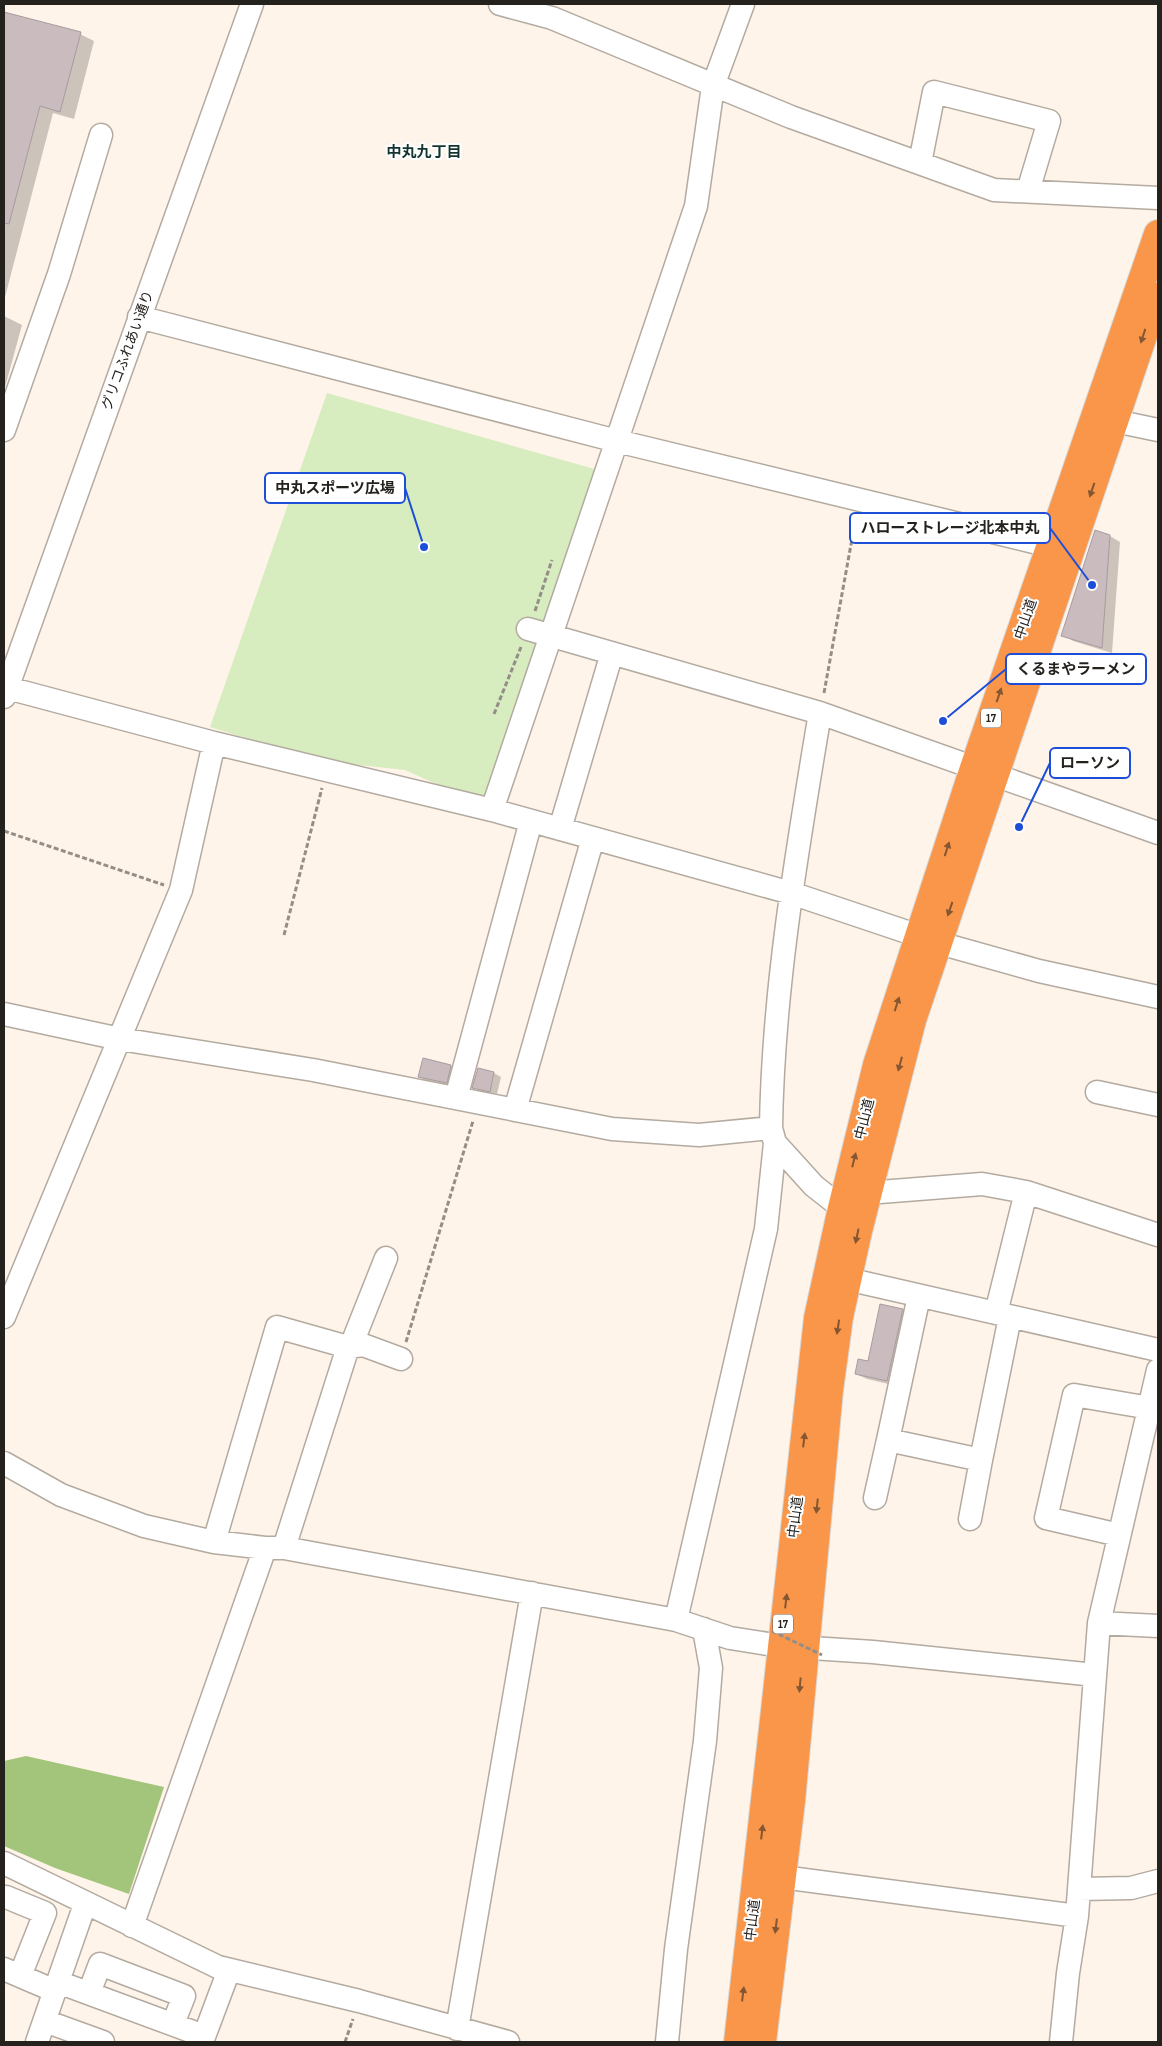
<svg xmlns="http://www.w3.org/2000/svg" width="1162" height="2046" font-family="'Sofia Sans Condensed','Noto Sans JP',sans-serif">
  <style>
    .green { fill: #d7ecbf }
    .forest { fill: #a3c47b }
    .shadow { fill: #0003 }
    .building { fill: #cabbbf; stroke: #a89a9e }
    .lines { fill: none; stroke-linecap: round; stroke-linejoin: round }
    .minor-casing { stroke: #b3aaa0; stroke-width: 25 }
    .highway-casing { stroke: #d8d7d6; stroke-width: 30 }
    .path { stroke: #958e87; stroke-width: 3; stroke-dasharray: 5 2.5; stroke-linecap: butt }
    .minor { stroke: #fff; stroke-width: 22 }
    .highway { stroke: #f9964a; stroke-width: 28 }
    .path-bridge { stroke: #958e87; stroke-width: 3; stroke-dasharray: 5 2.5; stroke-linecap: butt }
    .oneway { fill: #845632 }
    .labels { text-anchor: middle; stroke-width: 4; stroke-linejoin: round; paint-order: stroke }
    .shield { fill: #fff; stroke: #666462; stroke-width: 1 }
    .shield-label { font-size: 12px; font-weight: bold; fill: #25221e }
    .street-label { font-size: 14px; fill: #25221e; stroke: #fff }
    .neighbourhood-label { font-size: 15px; font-weight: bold; fill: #13342f; stroke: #fff }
    .leader { fill: none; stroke: #1d4ed8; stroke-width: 2 }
    .callout-dot { fill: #1d4ed8; stroke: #fff; stroke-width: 2 }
    .callout { fill: #fff; stroke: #1d4ed8; stroke-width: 2 }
    .callout-label { font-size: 15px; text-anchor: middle; font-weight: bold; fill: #25221e }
  </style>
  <rect width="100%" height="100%" fill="#fff4ea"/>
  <!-- green -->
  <path class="green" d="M327 393 598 470 517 715 481 804 405 770 322 761 210 727Z"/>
  <!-- forest -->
  <path class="forest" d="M26 1756 164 1787 129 1894 55 1868 4 1846V1761Z"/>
  <!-- shadow -->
  <path class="shadow" d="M4 13 80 34 94 41 74 119 53 113 4 301Z
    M4 316 22 325 4 391Z
    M1110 536 1120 542 1112 653 1073 641 1063 635Z
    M424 1060 451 1066 457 1070 453 1086 426 1081 420 1077Z
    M479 1070 494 1073 501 1077 497 1094 480 1091 474 1087Z
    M902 1310 913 1316 897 1386 867 1379 856 1374 869 1362Z"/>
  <!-- building -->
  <path class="building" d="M4 12 81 32 60 112 40 106 9 224 4 223Z
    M1095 530 1110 535 1102 648 1061 636Z
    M423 1058 451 1065 447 1083 418 1077Z
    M478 1068 494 1072 490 1092 472 1088Z
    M880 1304 903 1309 887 1381 855 1374 858 1359 868 1361Z"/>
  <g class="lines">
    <defs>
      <path id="minor" d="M500 4 552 18 791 117 994 190 1158 198
        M920 163 934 92 1049 121 1028 191
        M139 317 617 441 1050 546
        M1115 421 1158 430
        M4 430 59 274 101 135
        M528 629 820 713 1158 833
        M4 687 214 743 492 810 791 893 919 936
        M4 697 252 4
        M492 810 696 206 713 86 743 4
        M560 829 612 653
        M939 943 1039 971 1158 997
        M4 1014 120 1039 313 1070 612 1129 699 1135 771 1128 775 1143 814 1186 842 1208
        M1097 1092 1158 1105
        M456 1098 531 821
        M515 1110 593 838
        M771 1128C773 989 797 851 820 713
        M775 1143 766 1229 676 1620 730 1638 781 1646 873 1652 1095 1675
        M867 1193 982 1184 1026 1192 1158 1235
        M847 1279 1158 1350
        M919 1296 888 1440 981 1460 1010 1317
        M996 1313 1026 1192
        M4 1317 181 890 214 743
        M4 1463 61 1495 144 1526 214 1542 265 1548H284L676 1620
        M875 1498 888 1440
        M970 1519 981 1460
        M1119 1535 1046 1518 1074 1395 1150 1408
        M214 1542 277 1327 348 1347 363 1345 401 1359
        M284 1548 348 1347 353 1341 386 1258
        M1099 1623 1158 1626
        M4 1863 218 1967 359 2001 508 2042
        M782 1877 1077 1916
        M1079 1889 1131 1888 1158 1881
        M6 1897 45 1913 20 1976
        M132 1926 265 1548
        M4 1969 55 1991
        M58 1982 204 2036
        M89 1993 100 1964 184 1996 173 2024
        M45 2021 103 2042
        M457 2029 532 1593
        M37 2042 85 1904
        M202 2042 229 1970
        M667 2042 676 1949 705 1741 711 1668 704 1629
        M1061 2042 1068 1973 1077 1916 1099 1623 1158 1370"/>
      <path id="highway" d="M738 2042C766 1801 791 1559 818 1318L842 1208 877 1065 974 768 1158 234
        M762 2042 791 1801 829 1390 839 1317 858 1231 912 1020 1156 297"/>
    </defs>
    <!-- minor casing -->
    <use href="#minor" class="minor-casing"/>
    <!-- highway casing -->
    <use href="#highway" class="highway-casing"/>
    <!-- path -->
    <path class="path" d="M535 611 552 560
      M824 693 856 517
      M494 714 521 647
      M4 831 164 885
      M284 935 322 788
      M406 1342 473 1121
      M345 2042 353 2019"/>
    <!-- minor -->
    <use href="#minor" class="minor"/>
    <!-- highway -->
    <use href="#highway" class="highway"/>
    <!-- path-bridge -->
    <path class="path-bridge" d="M772 1631 822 1655"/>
  </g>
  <!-- one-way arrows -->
  <defs><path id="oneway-solid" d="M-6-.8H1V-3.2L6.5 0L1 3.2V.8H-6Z" transform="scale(1.25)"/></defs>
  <g class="oneway">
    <use href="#oneway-solid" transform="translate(1143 336) rotate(108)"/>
    <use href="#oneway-solid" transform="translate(1092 490) rotate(109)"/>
    <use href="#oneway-solid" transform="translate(999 695) rotate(-71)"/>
    <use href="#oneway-solid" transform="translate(947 849) rotate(-72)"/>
    <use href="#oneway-solid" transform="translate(950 909) rotate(109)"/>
    <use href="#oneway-solid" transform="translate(897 1004) rotate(-72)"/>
    <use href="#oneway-solid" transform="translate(900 1064) rotate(105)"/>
    <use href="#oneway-solid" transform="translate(854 1160) rotate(-76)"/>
    <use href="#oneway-solid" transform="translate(857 1236) rotate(102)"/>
    <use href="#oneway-solid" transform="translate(838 1327) rotate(99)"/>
    <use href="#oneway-solid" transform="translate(804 1440) rotate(-83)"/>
    <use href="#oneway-solid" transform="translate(817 1506) rotate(96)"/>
    <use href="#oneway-solid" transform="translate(786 1601) rotate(-83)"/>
    <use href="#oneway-solid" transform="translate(800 1685) rotate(95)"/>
    <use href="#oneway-solid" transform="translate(762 1832) rotate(-83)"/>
    <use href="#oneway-solid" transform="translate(776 1926) rotate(97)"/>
    <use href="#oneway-solid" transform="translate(743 1994) rotate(-83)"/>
  </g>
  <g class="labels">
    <!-- shield labels -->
    <g class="shield">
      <rect x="981" y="708.5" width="20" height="19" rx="4"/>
      <rect x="773" y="1614.5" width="20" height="19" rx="4"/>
    </g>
    <g class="shield-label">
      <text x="991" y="722">17</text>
      <text x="783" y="1628">17</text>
    </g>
    <!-- street labels -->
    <g class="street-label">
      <text transform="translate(127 350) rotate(-70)" y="5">グリコふれあい通り</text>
      <text transform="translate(1025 619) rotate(-71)" y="5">中山道</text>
      <text transform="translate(864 1119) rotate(-76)" y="5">中山道</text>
      <text transform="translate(795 1517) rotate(-83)" y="5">中山道</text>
      <text transform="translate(752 1920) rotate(-83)" y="5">中山道</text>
    </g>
    <!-- neighbourhood labels -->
    <g class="neighbourhood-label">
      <text x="424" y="157">中丸九丁目</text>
    </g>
  </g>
  <!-- callouts -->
  <path class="leader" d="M424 547L405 488M1092 585L1050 528M943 721L1006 669M1019 827L1050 763"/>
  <g class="callout-dot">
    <circle cx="424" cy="547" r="5"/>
    <circle cx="1092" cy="585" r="5"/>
    <circle cx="943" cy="721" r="5"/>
    <circle cx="1019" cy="827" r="5"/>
  </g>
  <g class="callout">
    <rect x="265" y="473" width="140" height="30" rx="5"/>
    <rect x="850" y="513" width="200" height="30" rx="5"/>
    <rect x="1006" y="654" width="140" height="30" rx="5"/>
    <rect x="1050" y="748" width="80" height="30" rx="5"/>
  </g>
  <g class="callout-label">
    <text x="335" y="493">中丸スポーツ広場</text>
    <text x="950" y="533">ハローストレージ北本中丸</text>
    <text x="1076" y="674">くるまやラーメン</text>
    <text x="1090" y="768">ローソン</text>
  </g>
  <!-- border -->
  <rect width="1162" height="2046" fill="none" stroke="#25221e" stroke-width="10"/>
</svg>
